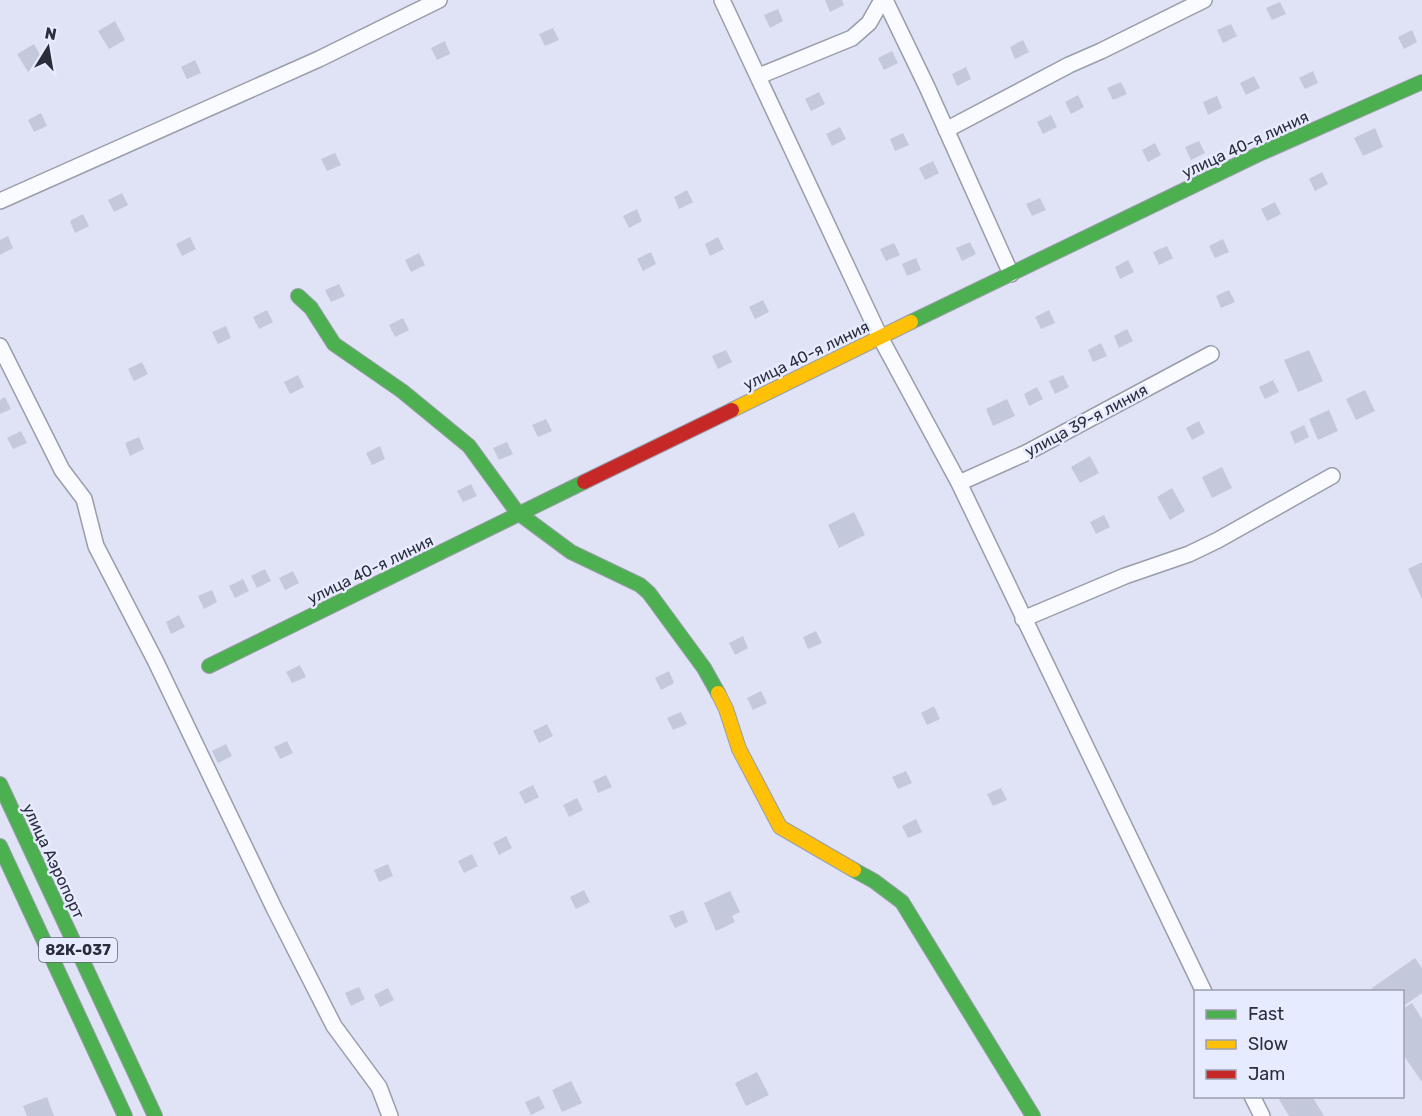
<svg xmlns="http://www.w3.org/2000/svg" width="1422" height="1116" font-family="Rubik,sans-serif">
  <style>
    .building { fill: #c4c8db }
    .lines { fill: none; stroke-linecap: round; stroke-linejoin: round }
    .street-casing { stroke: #9a9daa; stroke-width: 18 }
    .fast-casing { stroke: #9a9daa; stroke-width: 16 }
    .slow-casing { stroke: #9a9daa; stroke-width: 16 }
    .jam-casing { stroke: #9a9daa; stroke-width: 16 }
    .street { stroke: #fafbfe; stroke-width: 15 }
    .fast { stroke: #4caf50; stroke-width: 14 }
    .slow { stroke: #ffc107; stroke-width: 14 }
    .jam { stroke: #c62828; stroke-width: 14 }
    .labels { text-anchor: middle; stroke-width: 5; stroke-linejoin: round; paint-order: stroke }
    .shield { fill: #e7ebff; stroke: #636675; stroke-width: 1.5 }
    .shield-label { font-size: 15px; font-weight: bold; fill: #2b2d3a }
    .street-label { font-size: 16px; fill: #2b2d3a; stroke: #e7ebff }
  </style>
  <rect width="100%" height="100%" fill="#dfe3f5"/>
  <!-- building -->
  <path class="building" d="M825 0H842L844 5 830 12Z
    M1280 2 1286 14 1272 20 1266 8Z
    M778 9 783 21 770 28 764 15Z
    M115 21 125 40 109 49 98 31Z
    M1231 24 1237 36 1223 43 1217 30Z
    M553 28 559 40 545 46 539 34Z
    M1412 30 1417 42 1404 49 1398 37Z
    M1023 40 1029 52 1015 59 1010 47Z
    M445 41 450 54 437 60 431 48Z
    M34 44 44 62 28 72 17 54Z
    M892 51 898 63 884 70 878 58Z
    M195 60 201 73 187 79 181 67Z
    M966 67 971 79 957 86 952 74Z
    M1313 71 1318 83 1305 89 1299 78Z
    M1254 76 1260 88 1246 95 1240 83Z
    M1121 82 1127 94 1113 100 1107 88Z
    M819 92 825 104 811 111 805 99Z
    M1078 95 1084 107 1071 114 1065 102Z
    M1217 96 1222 108 1208 115 1203 102Z
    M41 113 47 126 34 132 28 120Z
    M1051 115 1057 127 1043 134 1037 122Z
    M840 127 846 139 832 146 826 134Z
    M1375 128 1383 147 1363 156 1354 138Z
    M903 133 909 145 895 151 890 139Z
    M1199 141 1205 153 1191 160 1185 147Z
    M1155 143 1161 155 1148 162 1142 150Z
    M335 153 341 165 327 171 321 159Z
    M933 161 939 173 925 180 919 168Z
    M1322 172 1328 184 1315 191 1309 179Z
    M687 190 693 202 679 209 674 197Z
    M122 193 128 205 114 212 108 200Z
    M1040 198 1046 210 1032 216 1026 204Z
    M1275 202 1281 214 1267 221 1261 209Z
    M637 209 642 221 629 228 623 216Z
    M83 214 89 226 75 233 70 221Z
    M8 236 13 248 0 255V240Z
    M190 237 196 249 182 256 176 244Z
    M718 237 724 249 710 256 705 244Z
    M1223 239 1229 252 1215 258 1209 246Z
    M970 242 976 254 962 261 956 248Z
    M894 243 900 255 886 261 880 249Z
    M1167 246 1173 258 1159 265 1153 252Z
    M651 252 656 264 643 271 637 259Z
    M419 253 425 265 411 272 405 260Z
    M916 258 921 270 907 276 902 264Z
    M1128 260 1134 272 1120 279 1115 267Z
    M339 284 345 296 331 302 325 290Z
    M1229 290 1235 302 1221 308 1216 296Z
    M763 300 769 312 755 319 749 307Z
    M267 310 273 322 259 329 253 317Z
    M1049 310 1055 323 1041 329 1035 317Z
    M403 318 409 330 395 337 389 325Z
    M226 326 231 338 218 344 212 332Z
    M1127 329 1133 341 1119 348 1114 336Z
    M1101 343 1107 356 1093 362 1088 350Z
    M726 350 732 362 718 369 712 356Z
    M1309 350 1323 381 1298 392 1284 360Z
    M142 362 148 374 134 381 128 369Z
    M298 375 304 387 290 394 284 382Z
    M1063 375 1069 387 1055 394 1049 381Z
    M1273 380 1279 392 1265 399 1259 387Z
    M1037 387 1043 399 1029 406 1024 394Z
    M1365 390 1375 411 1356 420 1346 399Z
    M5 397 11 409 0 414V400Z
    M1007 399 1015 416 993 426 986 409Z
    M1329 410 1338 431 1318 440 1309 419Z
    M546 419 552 431 538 437 532 425Z
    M1199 421 1205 433 1192 440 1186 428Z
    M1304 425 1309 437 1295 444 1290 432Z
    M21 431 27 443 13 449 7 438Z
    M139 437 144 449 130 456 125 443Z
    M507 442 513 454 499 460 493 448Z
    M380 446 385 459 372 465 366 453Z
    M1090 456 1099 473 1080 483 1071 467Z
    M1222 467 1232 488 1212 498 1202 477Z
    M471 484 477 496 463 502 457 491Z
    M1172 488 1185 511 1170 520 1157 497Z
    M854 512 865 535 839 548 828 525Z
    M1104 515 1110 527 1096 534 1090 522Z
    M1422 562V599L1408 569Z
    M265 569 271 581 257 588 251 576Z
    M293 571 299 583 285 590 279 578Z
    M243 579 249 591 235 598 229 586Z
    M212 590 217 602 204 609 198 596Z
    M179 615 185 627 171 634 166 622Z
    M816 631 822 643 808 649 803 637Z
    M743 636 748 648 735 655 729 643Z
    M300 665 306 677 292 683 286 672Z
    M669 671 674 683 661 690 655 678Z
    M761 691 767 703 753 710 747 698Z
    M934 706 940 719 927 725 921 713Z
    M681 712 687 724 673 730 667 718Z
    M547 724 553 736 539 743 533 731Z
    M287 741 293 753 280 759 274 747Z
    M226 744 232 756 218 763 212 751Z
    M906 771 912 783 898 789 892 777Z
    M606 775 612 787 598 793 593 781Z
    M533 785 539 797 525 804 519 792Z
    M1001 788 1007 800 993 806 987 794Z
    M577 798 583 810 569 817 563 805Z
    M916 819 922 832 908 838 902 826Z
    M506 836 512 848 499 855 493 843Z
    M472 854 478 866 464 873 458 861Z
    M388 864 393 876 379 882 374 870Z
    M584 890 590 902 576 909 570 897Z
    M730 891 740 912 732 916 735 922 716 931 704 903Z
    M683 910 688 922 675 928 669 916Z
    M1415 958 1422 968V993L1402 1007V992H1374L1372 988Z
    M359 987 365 999 351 1006 345 993Z
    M388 988 394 1000 380 1007 374 995Z
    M1412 1003 1422 1019V1082L1402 1053V1009Z
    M757 1072 769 1095 746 1106 735 1083Z
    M571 1081 582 1103 562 1112 552 1090Z
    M539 1096 545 1108 531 1115 525 1102Z
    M1277 1096H1312L1324 1116H1289Z
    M47 1097 54 1116H27L23 1106Z"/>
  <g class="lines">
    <defs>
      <path id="street" d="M722 0 880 337 959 483 1204 992
        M885 0 927 87 1011 274
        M759 76 852 38 869 23 882 0
        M946 130 1069 65 1101 51 1204 0
        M0 201 319 59 439 0
        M0 346 62 470 84 499 96 546 155 660 274 908 334 1026 379 1087 390 1116
        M959 483 1026 453 1211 354
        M1023 619 1125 576 1189 554 1218 540 1332 476
        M1252 1096 1262 1116"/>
      <path id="fast" d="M298 296 311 308 334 344 402 391 469 446 517 512 571 552 640 585 649 593 704 668 718 693
        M911 322 1259 154 1422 82
        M209 666 584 482
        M0 784 155 1116
        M0 846 125 1116
        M854 870 874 881 902 902 1033 1116"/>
      <path id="slow" d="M732 410 911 322
        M718 693 726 709 739 749 780 827 854 870"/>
      <path id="jam" d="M584 482 732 410"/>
    </defs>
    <!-- street casing -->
    <use href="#street" class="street-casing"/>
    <!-- fast casing -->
    <use href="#fast" class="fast-casing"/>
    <!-- slow casing -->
    <use href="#slow" class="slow-casing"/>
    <!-- jam casing -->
    <use href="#jam" class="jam-casing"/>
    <!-- street -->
    <use href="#street" class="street"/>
    <!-- fast -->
    <use href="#fast" class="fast"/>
    <!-- slow -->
    <use href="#slow" class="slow"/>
    <!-- jam -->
    <use href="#jam" class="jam"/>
  </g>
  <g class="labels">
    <!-- shield labels -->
    <rect class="shield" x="39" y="938" width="78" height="24" rx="4.5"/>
    <g class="shield-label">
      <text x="78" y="955">82К-037</text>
    </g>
    <!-- street labels -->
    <g class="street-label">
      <text transform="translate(1245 144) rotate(-25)" y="6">улица 40-я линия</text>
      <text transform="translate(806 355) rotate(-26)" y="6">улица 40-я линия</text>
      <text transform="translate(1086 420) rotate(-28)" y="6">улица 39-я линия</text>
      <text transform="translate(370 569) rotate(-26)" y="6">улица 40-я линия</text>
      <text transform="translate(54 861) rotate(65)" y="6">улица Аэропорт</text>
    </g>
  </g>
  <!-- legend -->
  <rect x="1194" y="990" width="210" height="108" fill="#e7ebff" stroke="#9c9fb0" stroke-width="1.5"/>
  <rect x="1206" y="1010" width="30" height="9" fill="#4caf50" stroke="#9c9fb0" stroke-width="1.5"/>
  <text x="1248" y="1020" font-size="18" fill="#2b2d3a">Fast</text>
  <rect x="1206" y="1040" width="30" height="9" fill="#ffc107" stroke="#9c9fb0" stroke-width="1.5"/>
  <text x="1248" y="1050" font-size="18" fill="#2b2d3a">Slow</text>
  <rect x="1206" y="1070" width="30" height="9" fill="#c62828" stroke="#9c9fb0" stroke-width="1.5"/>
  <text x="1248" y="1080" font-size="18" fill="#2b2d3a">Jam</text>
  <!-- north arrow -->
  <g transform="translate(48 48) rotate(11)" stroke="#e7ebff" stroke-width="4.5" paint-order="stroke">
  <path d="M0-4.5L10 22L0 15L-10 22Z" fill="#2b2d3a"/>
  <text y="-9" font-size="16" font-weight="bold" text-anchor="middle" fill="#2b2d3a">N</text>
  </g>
</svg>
